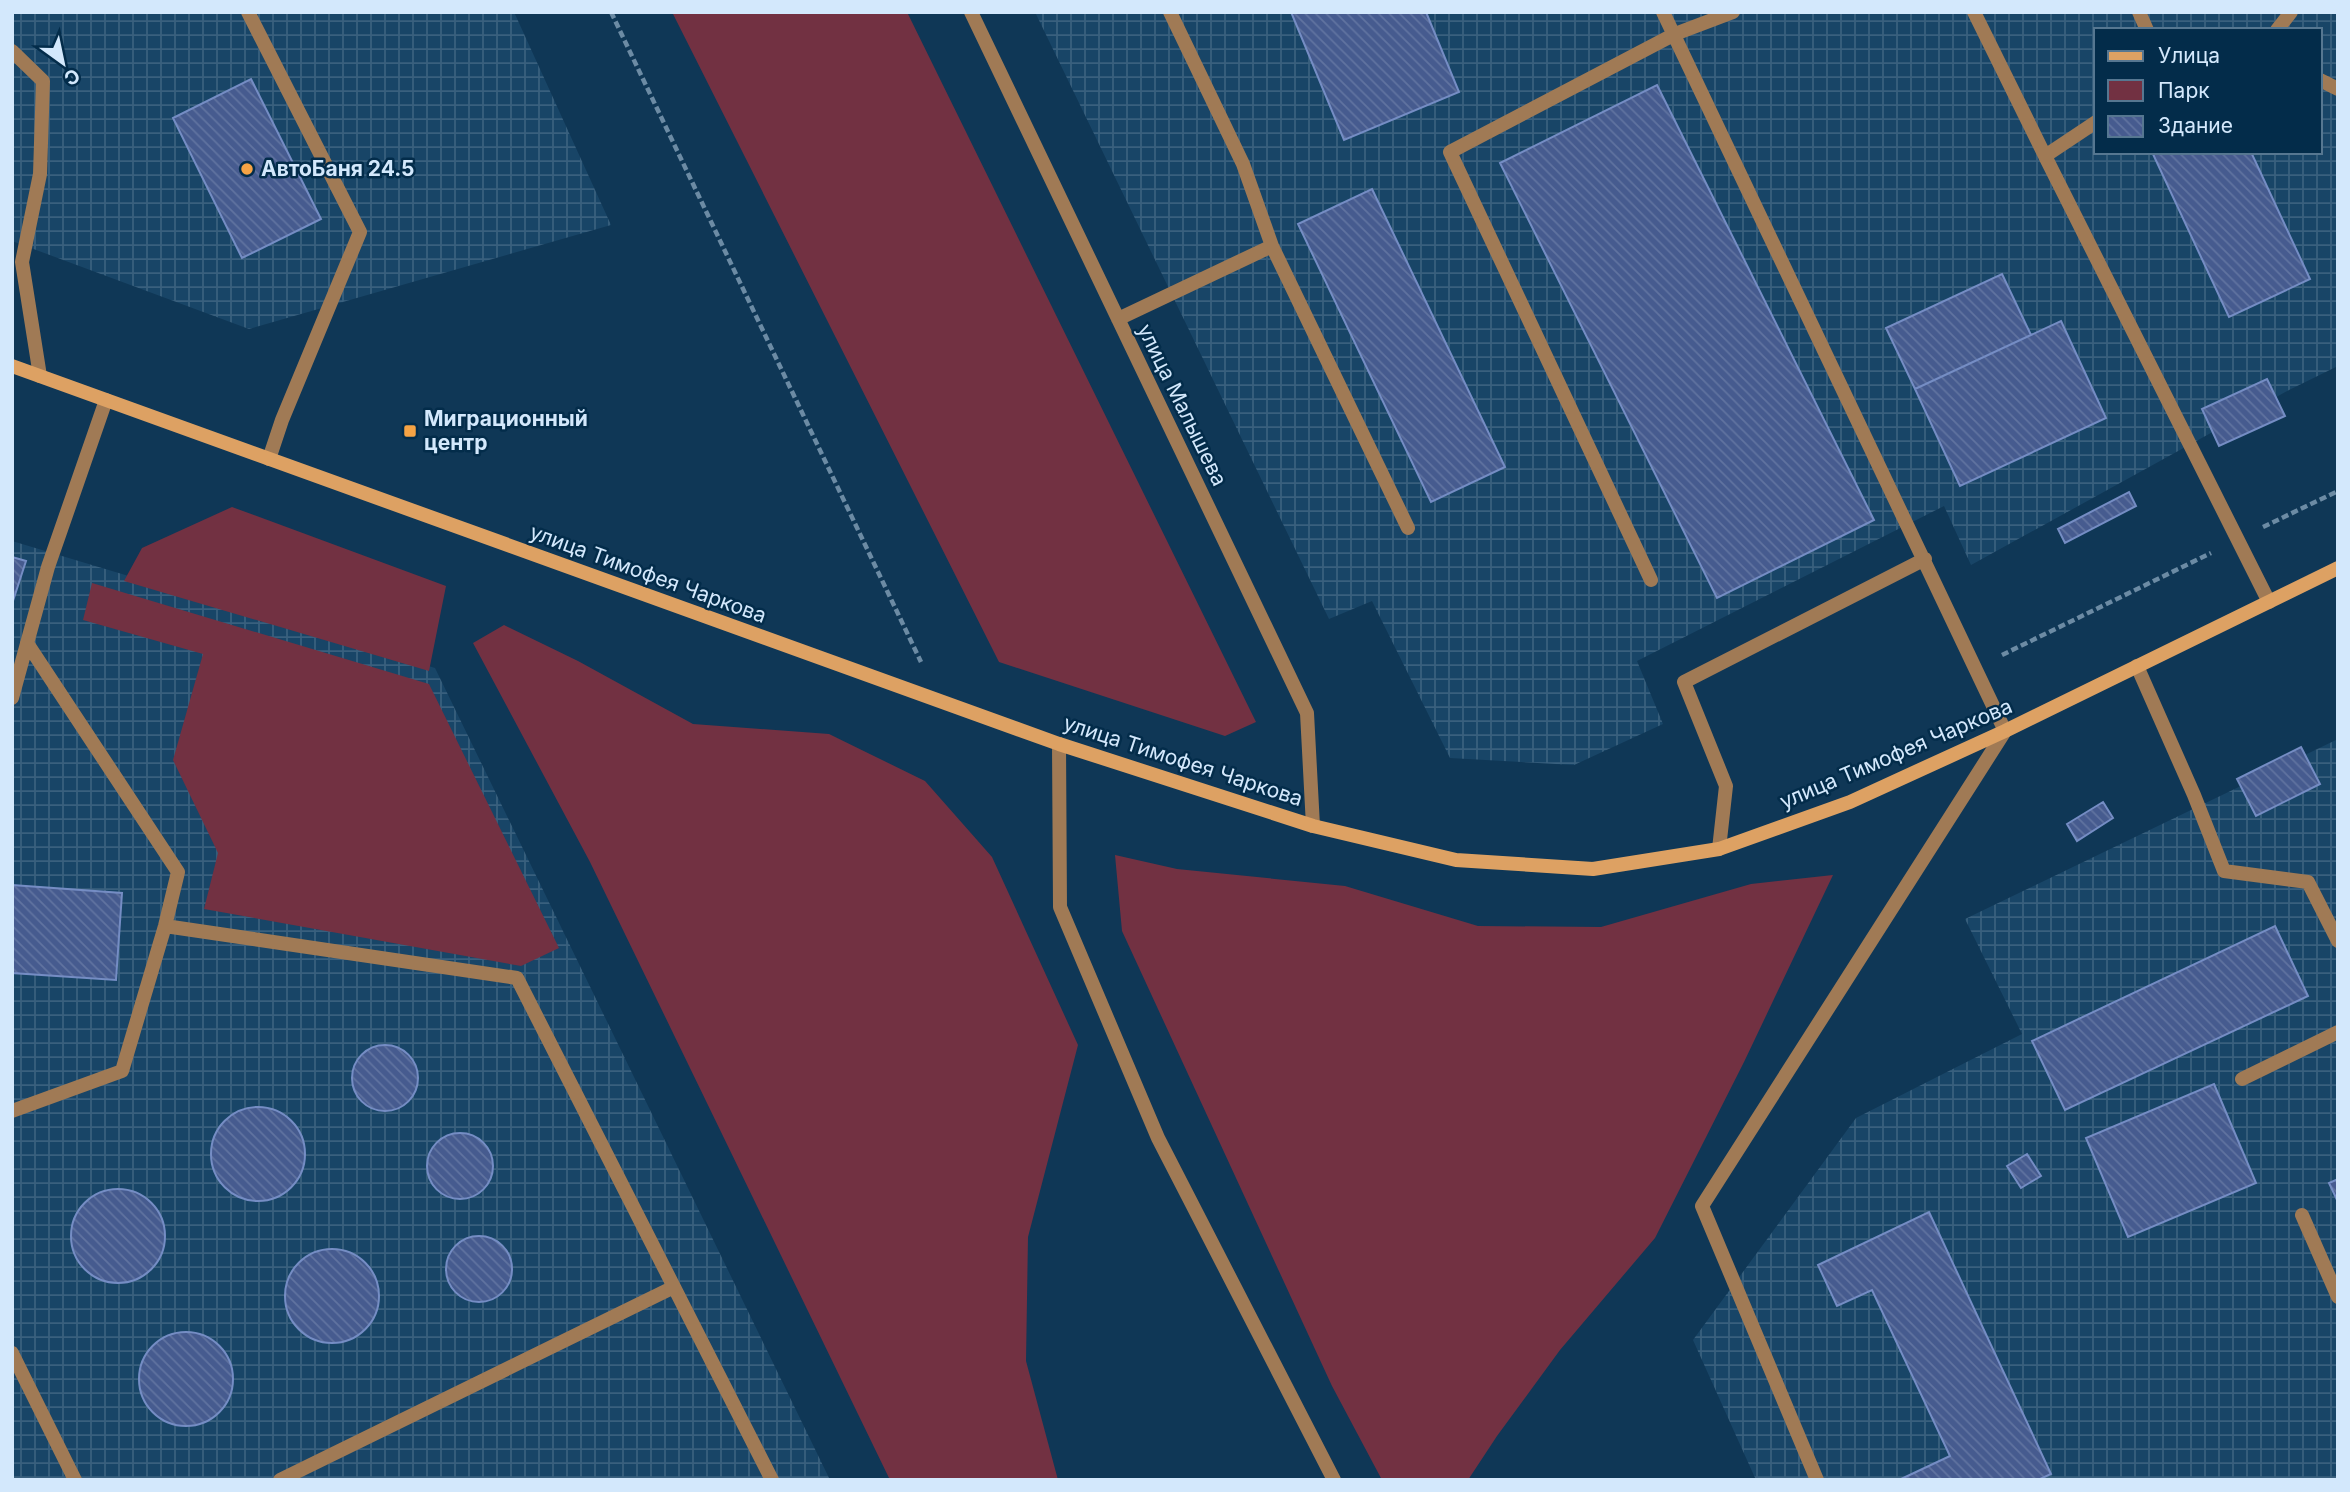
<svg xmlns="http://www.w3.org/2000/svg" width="2350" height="1492" font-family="Inter,sans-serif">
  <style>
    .industrial { fill: url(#industrial-grid); fill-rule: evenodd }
    .green { fill: #723142 }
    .building { fill: url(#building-back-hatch); stroke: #758dc4; stroke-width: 2 }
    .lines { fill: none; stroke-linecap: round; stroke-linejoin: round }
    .path { stroke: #6c8ba4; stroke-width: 4.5; stroke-dasharray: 7 3.5; stroke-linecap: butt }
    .service { stroke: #a07a55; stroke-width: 14 }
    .secondary { stroke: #dda163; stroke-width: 14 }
    .poi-dot { fill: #f5a345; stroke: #032c4a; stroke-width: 2.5 }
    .labels { text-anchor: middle; stroke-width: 5; stroke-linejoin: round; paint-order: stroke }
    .poi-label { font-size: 21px; font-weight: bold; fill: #d3e8fc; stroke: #032c4a; text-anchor: start }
    .street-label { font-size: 21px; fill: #d3e8fc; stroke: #032c4a }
  </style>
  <defs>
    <pattern id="industrial-grid" width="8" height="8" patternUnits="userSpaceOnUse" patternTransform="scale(1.75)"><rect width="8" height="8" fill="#184567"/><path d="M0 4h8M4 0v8" fill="none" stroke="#39607e"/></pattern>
    <pattern id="building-back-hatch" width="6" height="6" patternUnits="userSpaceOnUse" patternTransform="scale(1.75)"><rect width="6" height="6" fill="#465b8f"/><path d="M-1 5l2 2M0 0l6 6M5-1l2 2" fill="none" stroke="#6073a0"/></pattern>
  </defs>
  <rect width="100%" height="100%" fill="#0f3756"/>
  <!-- industrial -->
  <path class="industrial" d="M12 12H514L611 225 249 329 12 241Z
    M1035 12H2338V366L2289 390 1971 565 1944 506 1637 661 1663 724 1574 765 1450 758 1372 601 1329 619ZM2096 30H2320V152H2096Z
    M12 541 435 668 830 1480H12Z
    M2338 739V1480H1756L1693 1340 1856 1118 2022 1034 1965 919Z"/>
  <!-- green -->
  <path class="green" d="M672 12H907L1256 722 1225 736 999 662Z
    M232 507 446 586 429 671 124 581 142 548Z
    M92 583 429 684 559 948 521 966 204 909 218 853 173 760 203 654 83 620Z
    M504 625 578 661 693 724 829 734 925 781 992 857 1078 1045 1028 1237 1026 1361 1058 1480H890L590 862 473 643Z
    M1115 855 1177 869 1345 886 1478 926 1601 927 1751 884 1833 875 1744 1062 1655 1238 1560 1350 1497 1436 1468 1480H1382L1332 1386 1122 931Z"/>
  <!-- building -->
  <path class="building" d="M1291 12H1426L1459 92 1344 140Z
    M251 79 321 219 242 258 173 118Z
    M1657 85 1874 520 1717 598 1500 163Z
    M2152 152H2251L2310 279 2229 317Z
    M1372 189 1505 467 1431 502 1298 224Z
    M2002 274 2031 335 1915 389 1886 328Z
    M2061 321 2106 418 1960 486 1915 389Z
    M2267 379 2285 416 2219 446 2202 409Z
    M2129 492 2136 506 2065 543 2058 529Z
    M12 557 26 561 12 604Z
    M2301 747 2320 784 2256 816 2237 779Z
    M2103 802 2113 818 2077 841 2067 824Z
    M12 885 122 893 116 980 12 973Z
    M2275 926 2308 996 2065 1110 2032 1041Z
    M352 1078a33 33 0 1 1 66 0a33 33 0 1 1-66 0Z
    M2214 1084 2256 1183 2128 1237 2086 1138Z
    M211 1154a47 47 0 1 1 94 0a47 47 0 1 1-94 0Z
    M427 1166a33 33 0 1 1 66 0a33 33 0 1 1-66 0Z
    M2027 1154 2041 1176 2021 1188 2007 1166Z
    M2338 1179V1202L2329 1183Z
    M71 1236a47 47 0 1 1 94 0a47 47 0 1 1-94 0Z
    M1929 1212 2051 1474 2038 1480H1899L1950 1456 1872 1290 1837 1306 1818 1265Z
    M446 1269a33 33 0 1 1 66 0a33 33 0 1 1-66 0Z
    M285 1296a47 47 0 1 1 94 0a47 47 0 1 1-94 0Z
    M139 1379a47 47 0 1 1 94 0a47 47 0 1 1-94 0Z"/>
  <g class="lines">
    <!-- path -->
    <path class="path" d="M611 12 921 662
      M2263 527 2338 491
      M2002 655 2211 553"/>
    <!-- service -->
    <path class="service" d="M248 12 360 232 282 420 269 459
      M971 12 1307 713 1313 826
      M1663 12 2005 731 1702 1206 1817 1480
      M1974 12 2045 156
      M2139 12 2147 30
      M2277 30 2291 12
      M12 51 43 81 40 174 22 262 40 376
      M2320 80 2338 89
      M2096 122 2045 156 2269 602
      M1272 246 1408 528
      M1118 319 1272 246 1243 164 1170 12
      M1651 580 1450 152 1675 34 1733 12
      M2137 666 2194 795 2224 871 2308 882 2338 941
      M12 698 48 567 106 400
      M1059 744 1060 907 1158 1138 1334 1480
      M1719 849 1726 786 1684 682 1925 559
      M165 926 517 978 772 1480
      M2242 1079 2338 1032
      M12 1111 122 1071 165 926 178 872 27 643
      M2302 1215 2338 1297
      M12 1353 75 1480
      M280 1480 674 1287"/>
    <!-- secondary -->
    <path class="secondary" d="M12 366 1059 744 1313 826 1456 860 1593 869 1719 849 1850 802 2005 731 2338 568"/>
  </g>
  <!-- markers -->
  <g class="poi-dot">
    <circle cx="247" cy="169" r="7"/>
    <rect x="403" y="424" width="14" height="14" rx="3.5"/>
  </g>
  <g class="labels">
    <!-- poi labels -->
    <g class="poi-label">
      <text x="261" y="176">АвтоБаня 24.5</text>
      <text x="424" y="426">Миграционный<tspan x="424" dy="24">центр</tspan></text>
    </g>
    <!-- street labels -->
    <g class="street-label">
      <text transform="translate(1182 405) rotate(64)" y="7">улица Малышева</text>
      <text transform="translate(648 574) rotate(20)" y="7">улица Тимофея Чаркова</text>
      <text transform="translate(1896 754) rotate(-23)" y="7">улица Тимофея Чаркова</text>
      <text transform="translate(1183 761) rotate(18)" y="7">улица Тимофея Чаркова</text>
    </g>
  </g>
  <!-- border -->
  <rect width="2350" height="1492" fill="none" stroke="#d3e8fc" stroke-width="28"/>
  <!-- legend -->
  <rect x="2094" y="28" width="228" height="126" fill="#032c4a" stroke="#567791" stroke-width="2"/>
  <rect x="2108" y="51" width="35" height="10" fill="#dda163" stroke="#567791" stroke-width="2"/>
  <text x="2158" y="63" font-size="21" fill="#d3e8fc">Улица</text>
  <rect x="2108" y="80" width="35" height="21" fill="#723142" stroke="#567791" stroke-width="2"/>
  <text x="2158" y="98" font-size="21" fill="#d3e8fc">Парк</text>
  <rect x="2108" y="116" width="35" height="21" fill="url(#building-back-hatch)" stroke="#567791" stroke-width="2"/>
  <text x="2158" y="133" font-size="21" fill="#d3e8fc">Здание</text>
  <!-- north arrow -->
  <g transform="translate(63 63) rotate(147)" stroke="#032c4a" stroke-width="5" paint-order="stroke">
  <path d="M0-5L12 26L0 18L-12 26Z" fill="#d3e8fc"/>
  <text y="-10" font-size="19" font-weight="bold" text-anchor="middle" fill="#d3e8fc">С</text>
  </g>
</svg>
